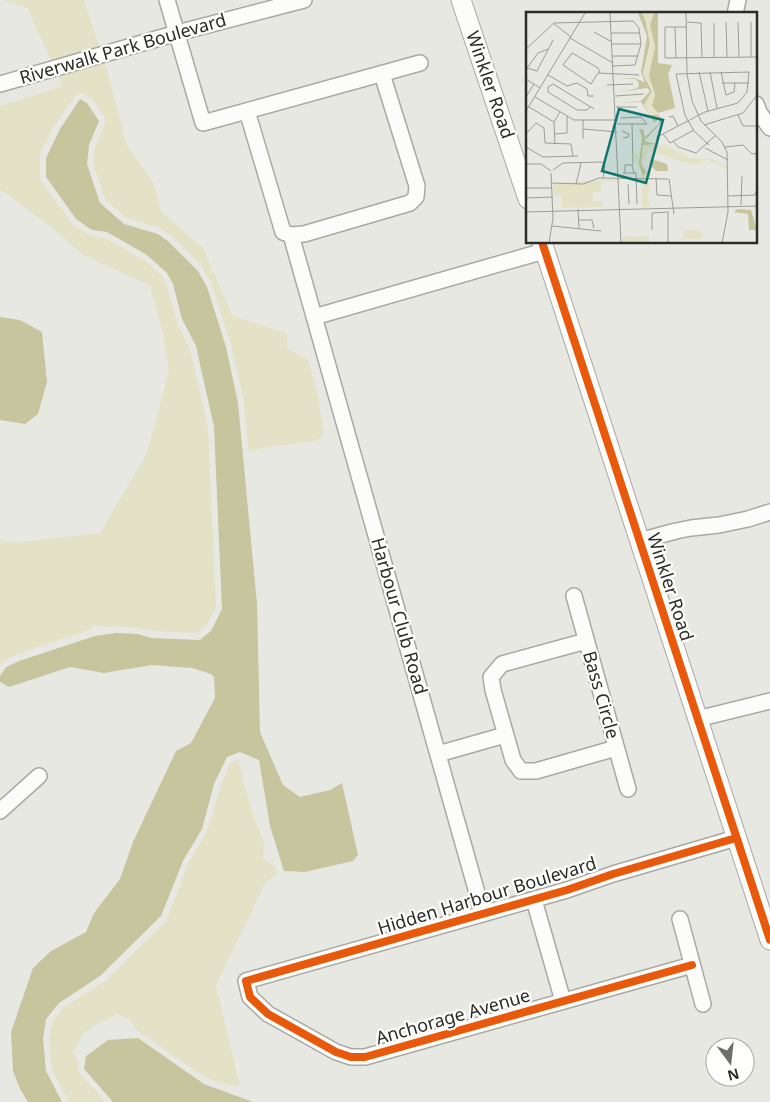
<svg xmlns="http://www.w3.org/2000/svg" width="770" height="1102" font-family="'Noto Sans',sans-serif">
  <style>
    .green { fill: #e3e2c6 }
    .water { fill: #c7c59e }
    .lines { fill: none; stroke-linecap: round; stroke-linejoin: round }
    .minor-casing { stroke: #a8a8a5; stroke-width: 18 }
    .tertiary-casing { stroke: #a8a8a5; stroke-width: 21 }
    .minor { stroke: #fcfcfb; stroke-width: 15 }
    .tertiary { stroke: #fcfcfb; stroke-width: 19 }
    .cycleway-casing { stroke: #fffffe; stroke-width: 11 }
    .cycleway { stroke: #e8590c; stroke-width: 8 }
    .labels { text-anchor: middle; stroke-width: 4.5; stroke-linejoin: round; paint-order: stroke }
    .street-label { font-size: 18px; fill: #2b2b28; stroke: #fffffe }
    .inset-road { fill: none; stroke: #9c9c98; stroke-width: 1 }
    .view { fill: #0f766e; fill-opacity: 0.15; stroke: #0f766e; stroke-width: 2.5 }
    .inset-edge { fill: none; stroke: #2b2b28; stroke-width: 2.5 }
  </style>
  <rect width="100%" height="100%" fill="#e8e8e3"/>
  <!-- green -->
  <path class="green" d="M3 0H84L106 67 127 145 154 184 161 211 203 248 232 315 287 334V348L308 360 317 392 324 434 317 441 267 447 250 452 249 457 244 402 231 345 212 284 202 266 172 236 160 228 127 218 105 199 93 163 95 147 105 124V119L92 99 82 93H77L55 125 40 154V179L73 225 90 235 105 238 144 260 163 277 167 286 177 322 190 349 208 428 216 607 206 626 197 633 152 631 137 628 116 626 109 627 91 625 93 629C76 635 9 654 0 665V540L14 543 100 533 147 453 169 371 163 334 150 286 85 256 47 224 0 189V106L63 86 27 8Z
    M238 760 253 816 264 842 263 859 276 867 278 873 265 883 216 986 240 1086 223 1084 206 1078 139 1032 135 1028 131 1021 117 1014 95 1025 83 1034 73 1053 79 1063 78 1070 80 1073 105 1102H69L52 1070 49 1039 52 1023 63 1008 105 981 166 921 188 864 207 831 220 787 231 762Z"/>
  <!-- water -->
  <path class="water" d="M80 99 87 103 99 121 89 145 87 164 100 203 124 224 158 234 169 242 198 271 207 287 226 347 238 403 257 604 260 732 283 785 300 797 330 790 342 783 358 855 353 861 305 872 284 871 270 826 259 760 240 752 227 757 214 784 202 829 183 861 161 916 100 976 59 1003 46 1019 43 1039 46 1071 62 1102H28L20 1089 13 1071 11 1032 33 968 51 951 86 932 94 913 120 879 133 842 176 751 191 743 215 698 214 677 211 674 192 668 152 665 104 673 70 667 9 687 0 682V676L6 667 19 661 95 636 116 633 137 634 152 638 200 640 211 631 222 609 214 427 196 346 182 319 173 284 167 273 147 255 107 232 92 230 76 219 46 177V158L60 129Z
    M0 317 20 320 42 332 47 382 38 414 25 424 0 420Z
    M138 1038 204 1084 253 1102H113L84 1069 86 1056 108 1040Z"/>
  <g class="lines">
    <defs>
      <path id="minor" d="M167 0 203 123 420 63
        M735 14 738 0
        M0 84 177 33 304 0
        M756 104 759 112 770 128
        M247 111 283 232 291 235 304 234 410 203 416 197 417 186 382 74
        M291 235 483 914
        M314 317 544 251
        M639 541 676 531 691 528 719 525 748 519 770 512
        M574 596 628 789
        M586 641 502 664 491 677 493 690 513 760 521 771H536L616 748
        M697 719 770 701
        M438 754 505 735
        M0 811 39 776
        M534 900 563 1001
        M680 919 703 1004
        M692 965 365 1057H351L336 1052 268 1014 250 997 246 981 567 890 613 874 736 838"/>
      <path id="tertiary" d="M461 0 528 199
        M542 242 770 940"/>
    </defs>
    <!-- minor casing -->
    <use href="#minor" class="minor-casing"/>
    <!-- tertiary casing -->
    <use href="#tertiary" class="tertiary-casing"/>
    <!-- minor -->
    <use href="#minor" class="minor"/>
    <!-- tertiary -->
    <use href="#tertiary" class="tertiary"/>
    <defs>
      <path id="cycleway" d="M542 242 770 940
        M692 965 365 1057H351L336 1052 268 1014 250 997 246 981 567 890 613 874 736 838"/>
    </defs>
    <!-- cycleway casing -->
    <use href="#cycleway" class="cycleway-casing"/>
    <!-- cycleway -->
    <use href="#cycleway" class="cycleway"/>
  </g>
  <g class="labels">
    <!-- street labels -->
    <g class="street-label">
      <text transform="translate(123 49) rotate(-16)" y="6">Riverwalk Park Boulevard</text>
      <text transform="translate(490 85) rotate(71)" y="6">Winkler Road</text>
      <text transform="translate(670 587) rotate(72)" y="6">Winkler Road</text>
      <text transform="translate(399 616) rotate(74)" y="6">Harbour Club Road</text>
      <text transform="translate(601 695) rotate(74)" y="6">Bass Circle</text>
      <text transform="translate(487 896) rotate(-17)" y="6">Hidden Harbour Boulevard</text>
      <text transform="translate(453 1017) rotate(-16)" y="6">Anchorage Avenue</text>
    </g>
  </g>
  <!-- overview -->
  <g transform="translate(526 12)">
    <rect width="231" height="231" fill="#e8e8e3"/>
    <path d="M116 1H128L124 13 129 35 123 63 129 77 127 90 133 103 127 104 118 93 127 77 118 63 125 31ZM118 132 139 133 164 146 186 147 201 154V157L181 148 170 153 122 139 116 152 127 165H118L124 172 121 188 124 190 123 195H116L115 161 108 146V141H113L117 164 120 160 115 153V148ZM94 166V169L75 170V180H67V189H76V195L36 196V184H28L27 172ZM158 218H173L180 227 176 224 175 227H156ZM96 225 123 224 124 231H96Z" fill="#e3e2c6"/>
    <path d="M112 1H116L119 7 124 31 117 62 126 79 118 93 124 103H133L136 110 118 129 130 132 117 133 115 152 120 160 117 164 113 151 116 125 113 117H117L119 125 133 112V106L130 104 131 109 128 110 115 90 95 91 115 89 124 79 121 76 95 80 112 76 113 71 109 67 93 66H108L119 70 115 60 121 24ZM128 1H132V51L146 53 142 62 149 96 132 101 126 94 129 83 123 63 129 35 124 13ZM125 147 141 152 142 159H130L123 151ZM211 197 225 198 231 218H223L222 202 208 200Z" fill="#c7c59e"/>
    <path class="inset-road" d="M84 1 95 231M160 1 161 62 166 89 175 109 196 130 201 140 202 200 196 231M161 10 175 11 176 46M200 10 201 45M212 10 213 45M225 10V45M27 11 45 25M188 11V45M149 15 150 46M161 15H139V46L232 45M68 20 86 30M85 21H114M44 26 87 51M86 32H115M0 37 28 11 107 9 113 16 115 32 109 53 87 54M22 37 12 41 1 56 11 59 27 28M87 44H112M173 60 182 99M184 60 191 96M195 60 200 83 208 80 209 71M74 61 72 56 46 41 37 53 65 72 72 61 113 63M22 63 41 74 51 71 61 77 62 84H68M0 67 14 76M196 71H223M81 73 107 72M22 75V80L51 98H61L64 95M22 75 27 72 68 97M89 84 118 82M0 85 8 72M9 85 48 108H91M3 95 28 110M90 95H111M0 99 59 1M212 103 217 114H232M143 105 147 104 152 114M95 106 115 105 121 112M57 108V127M91 112H121M106 112 107 153M178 113 217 101 232 82M57 117 91 120M96 119 103 122 102 125 97 126M0 122 10 111 18 116 19 131 45 132 47 144M29 122 41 121V104M137 122 144 131 168 118M130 126 137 122 152 114 162 109 171 104 172 103 175 102 179 100 212 91 221 80 223 60 150 62 159 103 162 109 164 112 168 119 183 133M147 129 152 135 170 141 190 123M29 132 28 110 34 100M0 135 17 145 52 144M199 135 217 133 226 142 232 141M179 136 202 148M0 152H15L25 159M27 158 37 151 76 150 79 153 77 166M97 161H110L111 192M99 161V153H106L108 161M130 166 131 183 145 184M143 167 148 202M25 171 57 172 73 166 142 167M50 172 55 151M102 172 103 192M0 176H26M202 184 229 183 232 175M0 186 27 185M215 193 216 164M52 197 53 216M0 200 232 194M52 208H66L68 216M26 214 75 219M126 218V201L142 200V231M23 231 27 206 25 161"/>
    <path class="view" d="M93 97 137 108 120 171 76 159Z"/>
    <rect width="231" height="231" class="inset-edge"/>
  </g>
  <!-- north arrow -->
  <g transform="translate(730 1062) rotate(165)"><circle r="24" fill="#fffffe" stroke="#aaaaa8"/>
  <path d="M0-4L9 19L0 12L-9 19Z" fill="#6d6d69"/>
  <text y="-8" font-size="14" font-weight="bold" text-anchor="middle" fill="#2b2b28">N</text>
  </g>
</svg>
